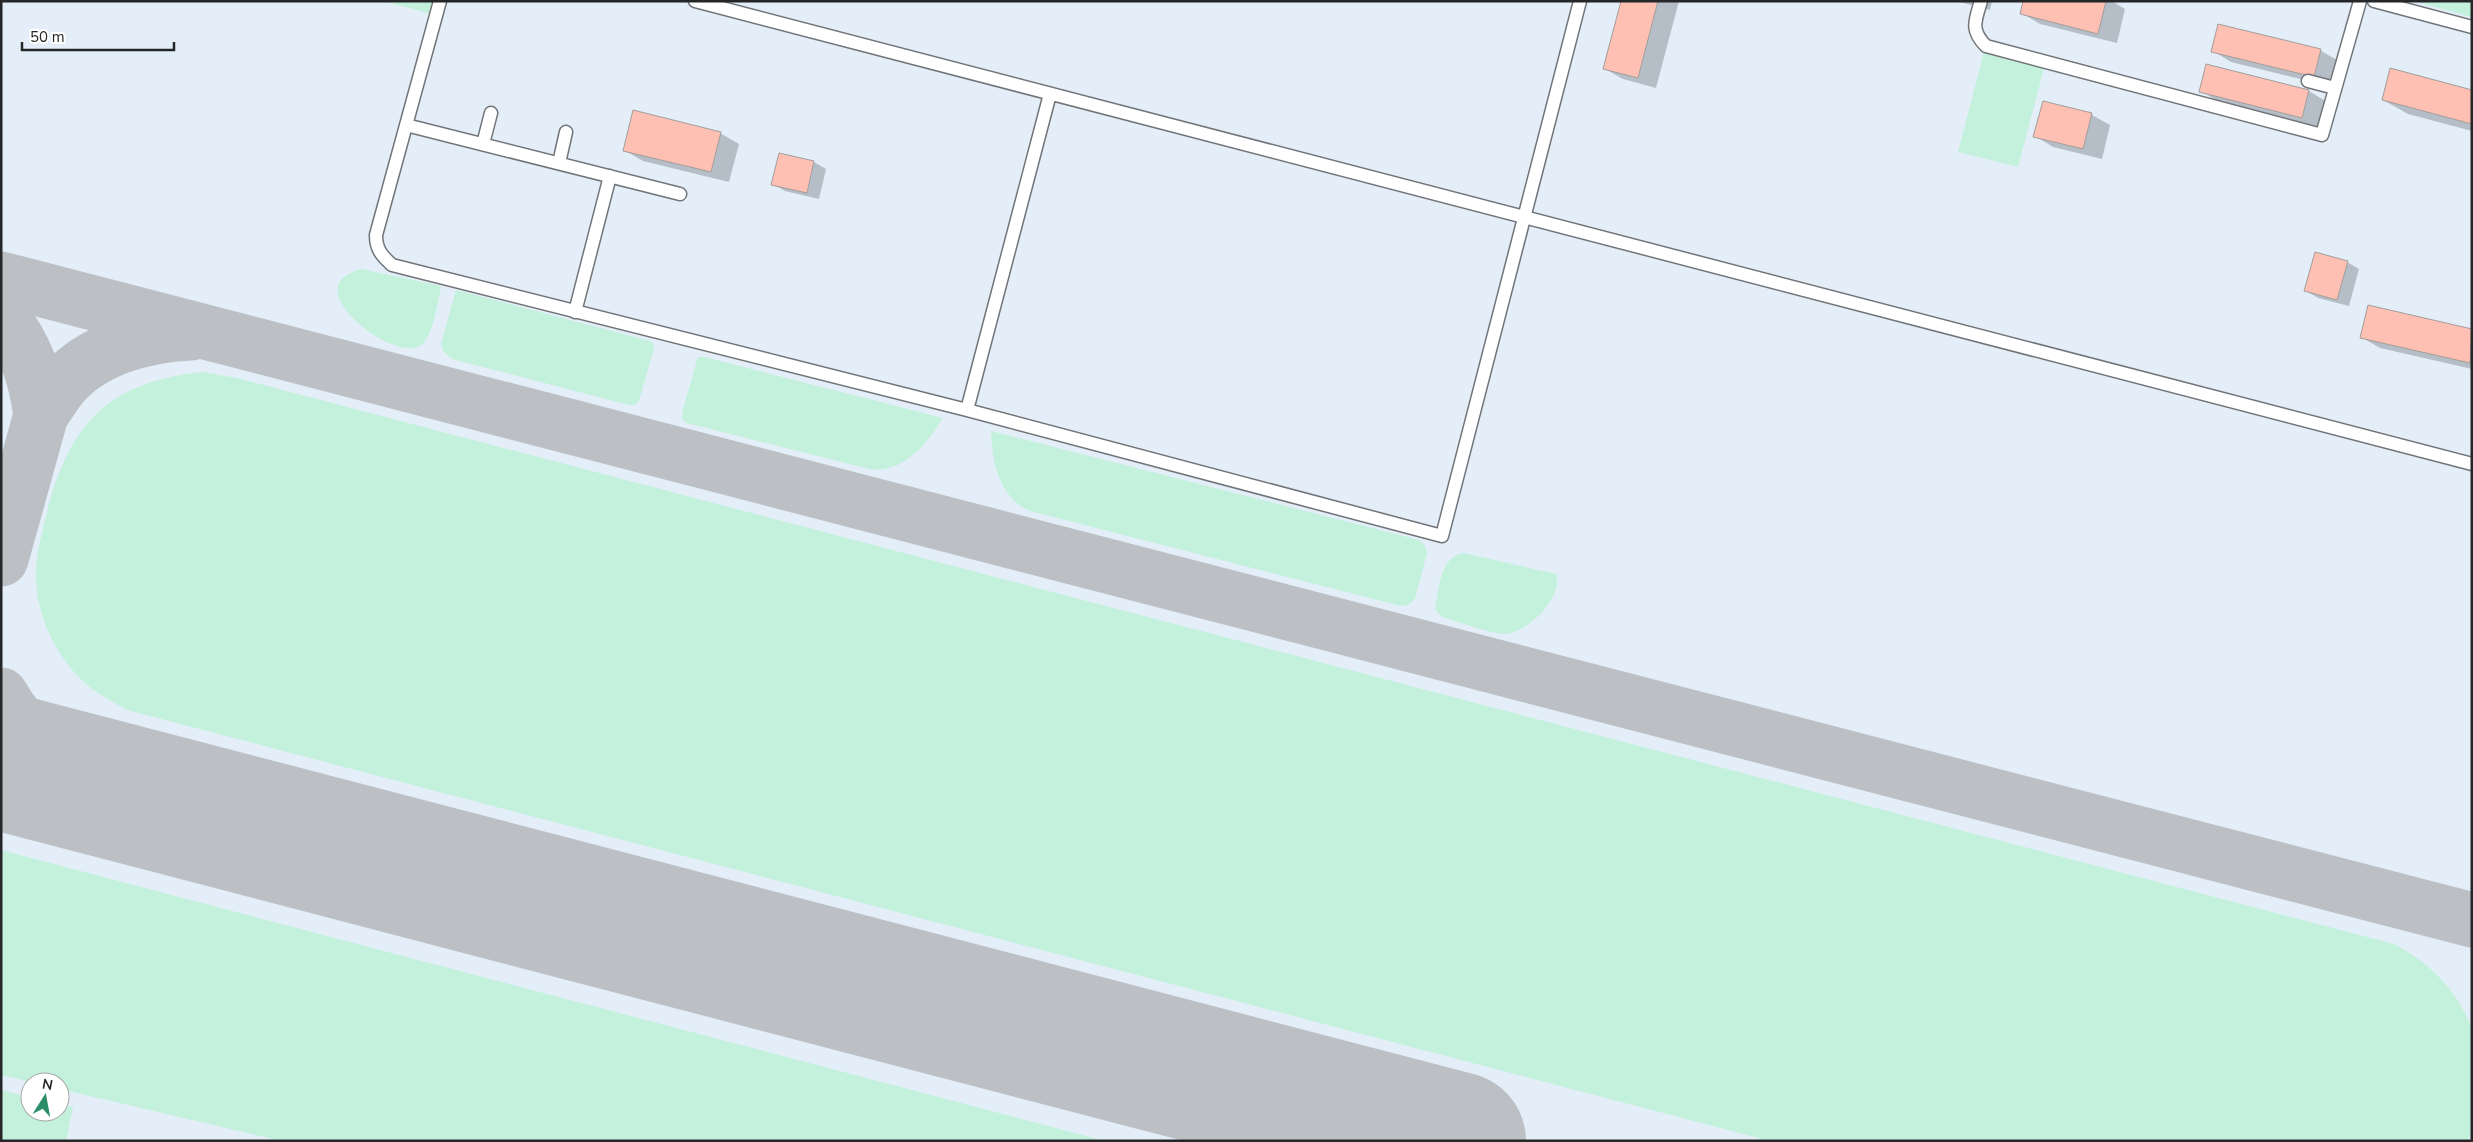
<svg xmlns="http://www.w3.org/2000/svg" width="2473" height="1142" font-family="'Nunito Sans',sans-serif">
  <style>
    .built { fill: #e3eef8; fill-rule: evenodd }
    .green { fill: #c3f1db }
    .shadow { fill: #0003 }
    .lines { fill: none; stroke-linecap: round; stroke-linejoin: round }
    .taxiway { stroke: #bcc0c4; stroke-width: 55 }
    .runway { stroke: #bcc0c4; stroke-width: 138 }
    .building { fill: #fdc0b2; stroke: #a39d9b }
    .lane-casing { stroke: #717579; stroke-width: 15 }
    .lane { stroke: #fff; stroke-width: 12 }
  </style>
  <rect width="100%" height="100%" fill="#f2f7fb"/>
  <!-- built -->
  <path class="built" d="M1 1H2472V1141H1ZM30 1082H60V1112H30Z"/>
  <!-- green -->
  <path class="green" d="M383 1H434L431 14Z
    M2413 1H2472V17Z
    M1984 52 2044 68 2018 167 1958 152Z
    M361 269 441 286C438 301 433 338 420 346 395 360 321 305 341 280 346 274 355 271 361 269Z
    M456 290 650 341 654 344V348L639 401 635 405H629L452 359 443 351 441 344Z
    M698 357H704L943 418C927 444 903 474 869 469L687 423 682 419V413Z
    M202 372 237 378 2394 944C2430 963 2457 990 2472 1029V1127L2468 1141H1770L127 710C113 702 98 694 86 684 54 655 34 611 36 569 37 551 42 534 46 516 69 425 105 383 202 372Z
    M991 431 1419 540 1424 544 1427 553 1415 599 1408 605 1401 606 1030 511C999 497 992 462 991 431Z
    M1464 553 1556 574C1563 598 1529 631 1506 634 1495 635 1456 621 1443 617L1437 612 1435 606C1440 586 1440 557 1464 553Z
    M1 850 1105 1141H282L60 1089V1082H31L1 1075Z
    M1 1090 30 1097V1112H60V1104L73 1107 66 1141H1Z"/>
  <!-- shadow -->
  <path class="shadow" d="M1622 1H1679L1656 88 1623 79 1605 69Z
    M1956 1H1992L1990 10Z
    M2024 1H2112L2125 9 2117 43 2040 24 2021 13Z
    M2219 25 2321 51 2339 61 2333 87 2231 62 2213 51Z
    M2207 66 2309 91 2327 102 2321 127 2219 102 2201 91Z
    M2472 91V131L2408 114 2383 100Z
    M2043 102 2092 115 2110 125 2102 159 2053 147 2035 136Z
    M720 133 739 144 729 182 643 161 624 150Z
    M814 162 826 169 819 199 785 191 773 184Z
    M2347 262 2359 269 2349 306 2318 298 2306 291Z
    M2472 331V369L2380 348 2361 337Z"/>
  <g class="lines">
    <!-- taxiway -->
    <path class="taxiway" d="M1 279 2472 920
      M1 316C27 348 35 375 41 415 47 406 53 396 60 387 91 349 145 335 191 333
      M1 559 41 415
      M1 695C23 735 58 759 95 785"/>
    <!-- runway -->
    <path class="runway" d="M1 761 1457 1141"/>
  </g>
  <!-- building -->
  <path class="building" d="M1621 1H1658L1638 78 1603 69Z
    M2023 1H2106L2098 34 2020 14Z
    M2218 24 2321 49 2314 77 2211 52Z
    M2206 64 2309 90 2302 118 2199 92Z
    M2390 68 2472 90V124L2382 100Z
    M2043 101 2092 113 2083 149 2033 137Z
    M633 110 721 132 711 172 623 151Z
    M779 153 814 161 807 193 771 185Z
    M2315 252 2348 261 2337 300 2304 291Z
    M2368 305 2472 329 2470 363 2360 338Z"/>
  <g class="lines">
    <defs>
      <path id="lane" d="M440 1 376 235C376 249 381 255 392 265L967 410
        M695 1 2472 464
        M1981 1C1975 21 1970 30 1986 46L2322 135 2360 1
        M2374 1 2472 27
        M2308 81 2335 88
        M1050 94 967 410 1442 536 1580 1
        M406 125 680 194
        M483 144 491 113
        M559 163 566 132
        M575 312 610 176"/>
    </defs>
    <!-- lane casing -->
    <use href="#lane" class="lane-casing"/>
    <!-- lane -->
    <use href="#lane" class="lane"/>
  </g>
  <!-- border -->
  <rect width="2473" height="1142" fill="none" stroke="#242627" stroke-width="5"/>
  <!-- north arrow -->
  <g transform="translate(45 1097) rotate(11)"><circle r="24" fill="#ffffff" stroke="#a7a8a9"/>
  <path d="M0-4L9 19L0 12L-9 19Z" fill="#2a8d67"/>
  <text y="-8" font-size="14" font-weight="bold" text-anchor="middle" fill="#242627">N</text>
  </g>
  <!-- scale -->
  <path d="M22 42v8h152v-8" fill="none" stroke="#242627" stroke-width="2.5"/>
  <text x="30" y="42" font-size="15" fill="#242627" stroke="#ffffff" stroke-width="4" paint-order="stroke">50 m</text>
</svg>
